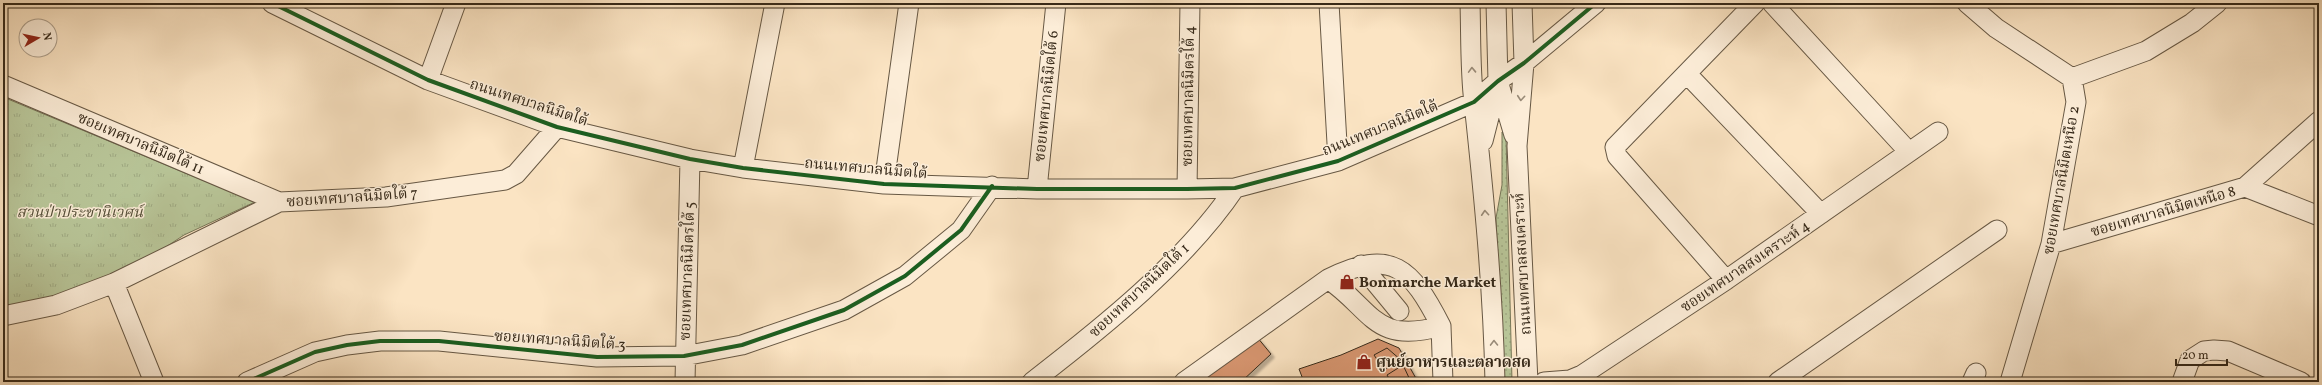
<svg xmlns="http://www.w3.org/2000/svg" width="2322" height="385" font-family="Vollkorn,'Noto Serif Thai',serif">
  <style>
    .grass { fill: url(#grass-dots); stroke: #777758 }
    .park { fill: url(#park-tufts); stroke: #777758 }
    .building { fill: #d5946e; stroke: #362919; filter: url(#shadow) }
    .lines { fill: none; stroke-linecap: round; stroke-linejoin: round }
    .minor-casing { stroke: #675844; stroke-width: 21 }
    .minor { stroke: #fcedd8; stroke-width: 19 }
    .cycleway-casing { stroke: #fcedd8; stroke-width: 6 }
    .cycleway { stroke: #1b5e20; stroke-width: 4 }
    .oneway { stroke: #998b78 }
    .labels { text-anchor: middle; stroke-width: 3; stroke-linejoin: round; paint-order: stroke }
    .street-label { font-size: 15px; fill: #362919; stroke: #fcedd8 }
    .park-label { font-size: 15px; font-style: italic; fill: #565039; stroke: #fcedd8 }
    .poi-label { font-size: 15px; font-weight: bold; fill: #362919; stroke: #fcedd8; text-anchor: start }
  </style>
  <defs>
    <pattern id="grass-dots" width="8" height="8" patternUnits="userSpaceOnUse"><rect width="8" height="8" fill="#b8c598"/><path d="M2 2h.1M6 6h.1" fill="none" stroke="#9fa982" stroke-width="1.8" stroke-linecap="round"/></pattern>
    <pattern id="park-tufts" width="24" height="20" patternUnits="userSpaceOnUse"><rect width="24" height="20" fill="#b8c598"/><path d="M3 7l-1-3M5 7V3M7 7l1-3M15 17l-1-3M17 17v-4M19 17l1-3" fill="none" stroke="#9fa982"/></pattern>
    <filter id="shadow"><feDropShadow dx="3.5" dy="3.5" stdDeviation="1" flood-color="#0004"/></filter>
  </defs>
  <rect width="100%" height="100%" fill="#fbe4c3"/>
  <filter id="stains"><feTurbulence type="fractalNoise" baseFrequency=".005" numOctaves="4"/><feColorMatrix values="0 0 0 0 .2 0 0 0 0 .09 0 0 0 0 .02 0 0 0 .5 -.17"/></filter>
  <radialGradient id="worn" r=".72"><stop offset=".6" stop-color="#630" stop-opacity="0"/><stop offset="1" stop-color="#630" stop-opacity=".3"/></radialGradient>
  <!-- grass -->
  <path class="grass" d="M1502 132 1506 137 1512 382H1503L1496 218 1502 185Z"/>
  <!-- park -->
  <path class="park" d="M3 97 255 202 184 235 116 280 20 307 3 306Z"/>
  <!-- building -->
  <path class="building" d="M1257 337 1271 354 1241 382H1194Z
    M1378 339 1399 348 1418 382H1304L1299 369 1341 355Z
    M1387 348 1401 360 1384 370 1374 355Z
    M1403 365 1411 382H1391L1387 375Z"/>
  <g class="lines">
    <defs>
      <path id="minor" d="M272 3 428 80 557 127 690 159 743 168 884 184 1037 189H1187L1235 188 1338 161 1474 102 1498 81 1524 63 1596 3
        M1329 3 1338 161
        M1470 3C1471 36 1470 70 1474 103 1484 196 1493 289 1495 382
        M1496 3 1498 81 1514 135
        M1522 3 1524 63 1517 146 1528 382
        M1772 3 1909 152
        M1967 3 1996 28 2072 78 2076 102 2051 244 2010 382
        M1687 74 1821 214
        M2072 78 2146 51 2192 23 2217 3
        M428 80 456 3
        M3 85 279 202
        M1483 141 1498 82
        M743 168 775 3
        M884 184 909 3
        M2245 187 2319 121
        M1037 189 1056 3
        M1187 189 1190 3
        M2051 244 2245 187 2319 216
        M1361 265 1399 311
        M1328 279C1392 247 1411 268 1441 326
        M1726 280 1617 156 1615 147 1755 3
        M114 283 154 382
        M3 316 56 305 114 283 279 202 386 197 505 180 516 174 557 127
        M247 382 315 352 347 345 380 341H439L597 357 684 356 742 345 844 310 905 276 961 230 992 186
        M685 382 690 159
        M1032 382C1102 328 1186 261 1235 188
        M1184 382 1328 279C1373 310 1374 345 1441 326L1443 382
        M1544 382 1570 380 1582 375 1726 280 1938 132
        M1778 382 1997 230
        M1972 382 1976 373
        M2182 382 2190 360 2204 351 2214 350 2228 351 2301 382"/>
    </defs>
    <!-- minor casing -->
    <use href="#minor" class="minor-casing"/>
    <!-- minor -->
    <use href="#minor" class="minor"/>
    <defs>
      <path id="cycleway" d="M272 3 428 80 557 127 690 159 743 168 884 184 1037 189H1187L1235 188 1338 161 1474 102 1498 81 1524 63 1596 3
        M247 382 315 352 347 345 380 341H439L597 357 684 356 742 345 844 310 905 276 961 230 992 186"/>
    </defs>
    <!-- cycleway casing -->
    <use href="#cycleway" class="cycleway-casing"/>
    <!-- cycleway -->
    <use href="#cycleway" class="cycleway"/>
  </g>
  <!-- one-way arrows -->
  <defs><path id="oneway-chevron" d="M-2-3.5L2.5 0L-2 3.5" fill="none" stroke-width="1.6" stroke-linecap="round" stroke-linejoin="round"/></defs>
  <g class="oneway">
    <use href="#oneway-chevron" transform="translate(1472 70) rotate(-92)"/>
    <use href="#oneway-chevron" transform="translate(1521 98) rotate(95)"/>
    <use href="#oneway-chevron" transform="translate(1485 213) rotate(-94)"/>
    <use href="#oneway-chevron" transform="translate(1494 343) rotate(-91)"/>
  </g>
  <!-- icons -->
  <defs>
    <symbol id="shop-bare" viewBox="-9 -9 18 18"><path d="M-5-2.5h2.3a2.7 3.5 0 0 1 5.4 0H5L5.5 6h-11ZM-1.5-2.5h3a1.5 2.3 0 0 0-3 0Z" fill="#8f2418" stroke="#fcedd8" stroke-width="2.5" paint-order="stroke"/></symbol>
  </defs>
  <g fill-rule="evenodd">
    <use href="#shop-bare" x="1336" y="271" width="22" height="22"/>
    <use href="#shop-bare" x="1353" y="351" width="22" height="22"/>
  </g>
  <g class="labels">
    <!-- street labels -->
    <g class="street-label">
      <text transform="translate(1046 96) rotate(-84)" y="5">ซอยเทศบาลนิมิตใต้ 6</text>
      <text transform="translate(1188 96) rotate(-89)" y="5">ซอยเทศบาลนิมิตรใต้ 4</text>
      <text transform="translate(529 102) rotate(18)" y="5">ถนนเทศบาลนิมิตใต้</text>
      <text transform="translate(1380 128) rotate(-22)" y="5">ถนนเทศบาลนิมิตใต้</text>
      <text transform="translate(141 143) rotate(23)" y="5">ซอยเทศบาลนิมิตใต้ 11</text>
      <text transform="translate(866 168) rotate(5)" y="5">ถนนเทศบาลนิมิตใต้</text>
      <text transform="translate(2061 180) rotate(-80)" y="5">ซอยเทศบาลนิมิตเหนือ 2</text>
      <text transform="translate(352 197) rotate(-4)" y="5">ซอยเทศบาลนิมิตใต้ 7</text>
      <text transform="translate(2163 211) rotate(-16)" y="5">ซอยเทศบาลนิมิตเหนือ 8</text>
      <text transform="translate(1522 264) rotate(-93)" y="5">ถนนเทศบาลสงเคราะห์</text>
      <text transform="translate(1745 266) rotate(-34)" y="5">ซอยเทศบาลสงเคราะห์ 4</text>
      <text transform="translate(687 271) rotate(-88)" y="5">ซอยเทศบาลนิมิตรใต้ 5</text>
      <text transform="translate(1139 290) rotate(-43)" y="5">ซอยเทศบาลนิมิตใต้ 1</text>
      <text transform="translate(560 340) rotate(4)" y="5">ซอยเทศบาลนิมิตใต้ 3</text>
    </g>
    <!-- park labels -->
    <g class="park-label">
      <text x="80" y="217">สวนป่าประชานิเวศน์</text>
    </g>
    <!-- poi labels -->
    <g class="poi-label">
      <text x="1359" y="287">Bonmarche Market</text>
      <text x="1376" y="367">ศูนย์อาหารและตลาดสด</text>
    </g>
  </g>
  <!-- margin -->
  <rect width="2322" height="385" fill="none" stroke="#fbe4c3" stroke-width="16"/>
  <rect x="4" y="4" width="2314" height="377" fill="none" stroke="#362919" stroke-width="2"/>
  <rect x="8" y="8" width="2306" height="369" fill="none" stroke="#362919"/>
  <!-- north arrow -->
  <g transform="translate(38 38) rotate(81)"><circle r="19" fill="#fcedd8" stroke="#ad9f8c"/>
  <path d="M0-3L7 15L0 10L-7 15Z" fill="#8f2418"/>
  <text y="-6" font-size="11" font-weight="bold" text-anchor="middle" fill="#362919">N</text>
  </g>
  <!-- scale -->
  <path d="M2176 359v6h51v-6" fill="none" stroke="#362919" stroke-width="2"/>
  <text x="2182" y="359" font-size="12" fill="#362919" stroke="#fcedd8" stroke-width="3" paint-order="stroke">20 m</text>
  <rect width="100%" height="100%" filter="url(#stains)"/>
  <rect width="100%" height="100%" fill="url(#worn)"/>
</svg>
